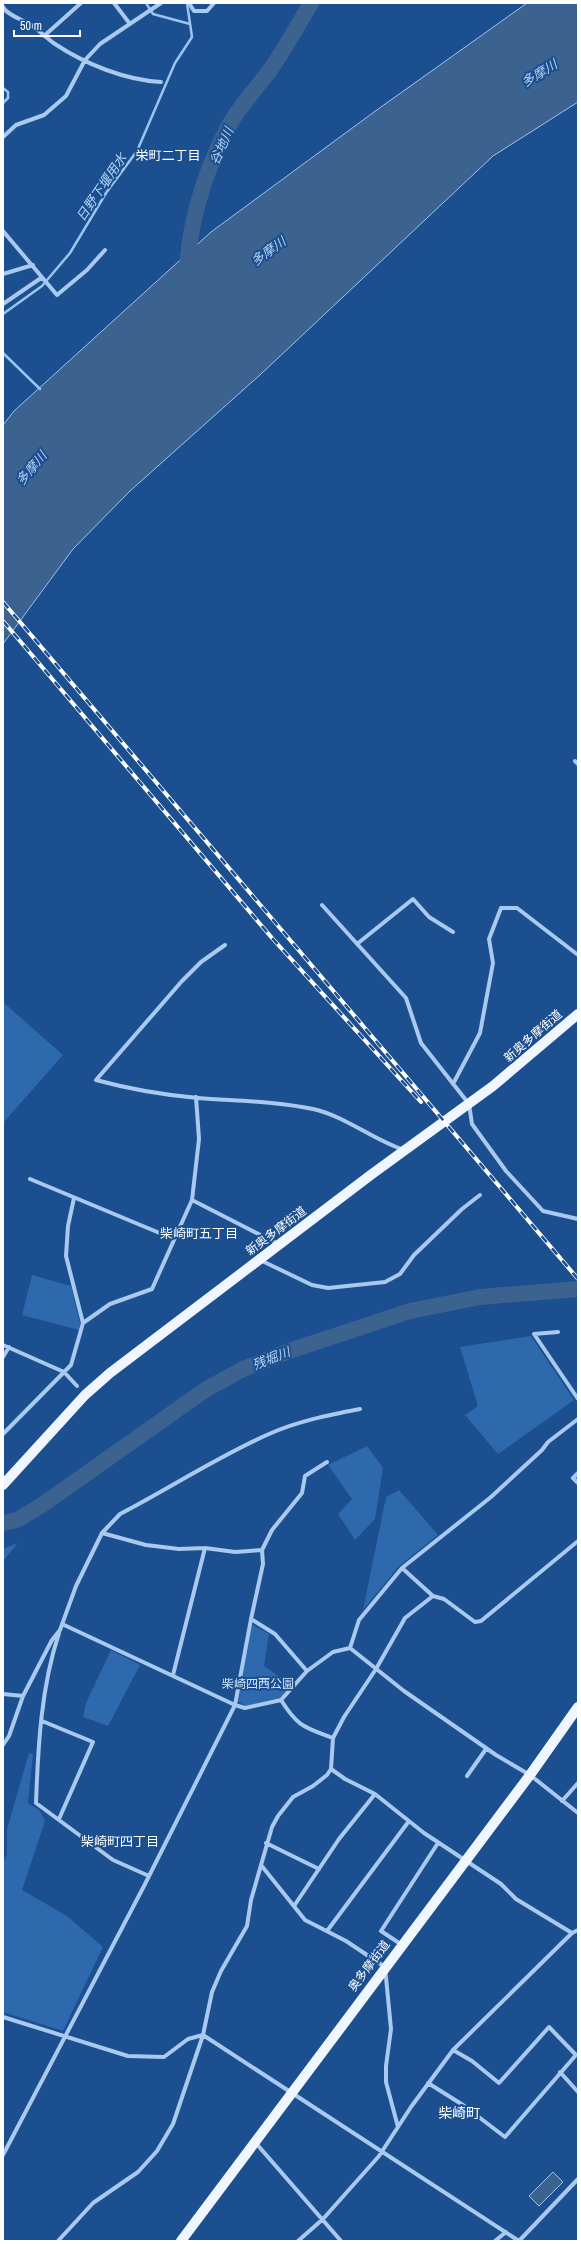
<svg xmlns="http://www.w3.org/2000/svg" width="581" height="2244" font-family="'Archivo Narrow','Noto Sans JP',sans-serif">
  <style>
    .green { fill: #2e69ad }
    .water { fill: #3c6290; stroke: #9cc4f0 }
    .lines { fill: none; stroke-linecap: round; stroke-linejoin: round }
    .stream { stroke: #9cc4f0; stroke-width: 2.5 }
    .river { stroke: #3c6290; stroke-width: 16 }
    .street { stroke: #a9c9ee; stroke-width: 4 }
    .primary { stroke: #f0f6ff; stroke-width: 10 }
    .rail-casing { stroke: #fff; stroke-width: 4 }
    .rail { stroke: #1b4f8f; stroke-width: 2.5; stroke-dasharray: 8; stroke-linecap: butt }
    .labels { text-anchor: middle; stroke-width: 4; stroke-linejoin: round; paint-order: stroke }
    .street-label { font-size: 12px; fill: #fff; stroke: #1b4f8f }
    .park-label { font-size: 12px; fill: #cfe3fa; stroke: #1b4f8f }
    .water-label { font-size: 13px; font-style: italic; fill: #b5d3f5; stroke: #1b4f8f }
    .neighbourhood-label { font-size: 13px; fill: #fff; stroke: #1b4f8f }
    .quarter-label { font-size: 14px; fill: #fff; stroke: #1b4f8f }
  </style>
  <rect width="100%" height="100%" fill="#1b4f8f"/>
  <!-- green -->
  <path class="green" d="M3 1002 63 1055 3 1123Z
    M32 1275 71 1286 80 1323 79 1330 22 1315Z
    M531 1336 574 1400 498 1454 465 1415 478 1406 460 1347Z
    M367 1446 383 1468 375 1519 355 1540 338 1514 352 1499 328 1465Z
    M399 1490 438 1535 399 1566 363 1610 386 1497Z
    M18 1543 3 1561V1549Z
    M251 1624 269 1634 264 1666 292 1685 283 1697 246 1706 237 1701Z
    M111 1650 140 1665 108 1726 83 1717 86 1703Z
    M29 1753 33 1754 28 1803 40 1811 45 1821 22 1890 67 1916 103 1947 63 2031 3 2012V1863L7 1855V1829Z"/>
  <!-- water -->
  <path class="water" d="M527 3H578V102L493 156 261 374 130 491 73 549 3 644V425L14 411 211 232 374 112Z
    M553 2172 563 2182 539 2206 529 2196Z"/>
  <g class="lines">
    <!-- stream -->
    <path class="stream" d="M146 3 153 14 190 24
      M3 88 8 92V98L3 103
      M3 314 42 286 70 253 106 193 137 151 175 63 192 37 187 3
      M3 353 40 389"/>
    <!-- river -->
    <path class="river" d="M187 275C188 228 203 177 224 135 235 112 252 93 268 73 284 51 297 26 311 3
      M3 1523 17 1520 42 1505 205 1390 241 1370 292 1350 410 1311 480 1297 578 1289"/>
    <!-- street -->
    <path class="street" d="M114 3 130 24
      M189 3 194 11H207L214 3
      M3 7C7 15 23 20 31 25 39 30 46 38 55 44 85 64 125 80 161 82
      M44 36 81 3
      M3 137 16 125 44 115 66 96 85 60 100 44 161 3
      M3 231 57 295 87 270 105 250
      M3 274 33 265
      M3 304 41 278
      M575 761 578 764
      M322 905 406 998 421 1043 469 1104 472 1124 506 1171 543 1211 578 1219
      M357 944 413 899 429 917 453 932
      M225 945 201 962 182 981 96 1080C129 1089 163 1095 198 1098 236 1101 275 1101 313 1109 345 1116 373 1140 404 1150
      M453 1084 480 1033 493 963 489 939 501 908H517L578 955
      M30 1179 174 1239
      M192 1200 278 1244
      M260 1260 312 1285 328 1288 385 1282 400 1274 414 1255 462 1209 480 1195
      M83 1323 110 1304 152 1289 192 1200 199 1139 196 1097
      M558 1332 534 1334 578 1399
      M3 1345 64 1372 77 1386
      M3 1357 9 1347
      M3 1434 71 1365 83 1323 66 1256 68 1226 74 1198
      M578 1473 573 1478 578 1483
      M102 1533 146 1545 179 1549 205 1548 235 1552 262 1550
      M402 1568 433 1596
      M62 1624 235 1705 251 1619
      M59 1633C41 1687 38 1747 36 1803L113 1860 149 1876
      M350 1648 359 1620 402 1568 491 1497 542 1450 548 1442 578 1419
      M350 1648 404 1691 496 1755 530 1775 578 1813
      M307 1671 275 1634 251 1619 263 1564 262 1550 272 1530 302 1493 305 1476 327 1462
      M173 1675 205 1548
      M3 1694 23 1696
      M281 1700C298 1727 304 1727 333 1738
      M42 1721 93 1742 59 1819
      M3 1745 9 1736 23 1696 52 1640 60 1630 76 1586 102 1533 120 1514C170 1488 217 1457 269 1434 298 1421 329 1415 360 1409
      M331 1769 345 1779 375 1794 424 1833 501 1884 516 1899 572 1933
      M467 1776 486 1749
      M562 1801 578 1783
      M266 1843 319 1869
      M261 1865 305 1920 346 1941 385 1967 391 2029 386 2066V2082L398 2127
      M294 1906 339 1839 375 1794
      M327 1931 409 1821
      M402 1945 381 1931 438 1843
      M3 2017 128 2056 164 2057 188 2039 203 2035 519 2241
      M560 2072 578 2092
      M428 2083 463 2105 505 2137 576 2055 549 2027 499 2083 472 2061 453 2050
      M255 2142 341 2241
      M3 2155 144 1886 235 1705 245 1708 281 1700 307 1671 333 1652 350 1648
      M58 2241 93 2203 138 2172 157 2151 173 2124 203 2035 212 1992 221 1971 247 1926 251 1900 272 1827 278 1816 293 1797 313 1786 327 1775 331 1769 333 1738 344 1717 376 1669 405 1618 433 1596 444 1599 475 1622 481 1621 578 1541
      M298 2241 323 2219 379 2156 411 2107 453 2050 572 1933 578 1930
      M495 2241 506 2232
      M519 2241 578 2179"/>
    <!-- primary -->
    <path class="primary" d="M3 1485 85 1395 110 1373 372 1174 493 1086 578 1014
      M181 2241 530 1775 578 1707"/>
    <defs>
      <path id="rail" d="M3 602 578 1279
        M3 621 272 938 421 1102"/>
    </defs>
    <!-- rail casing -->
    <use href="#rail" class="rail-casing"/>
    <!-- rail -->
    <use href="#rail" class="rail"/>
  </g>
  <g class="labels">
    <!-- street labels -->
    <g class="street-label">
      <text transform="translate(533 1036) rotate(-41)" y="4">新奥多摩街道</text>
      <text transform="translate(276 1231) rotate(-37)" y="4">新奥多摩街道</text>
      <text transform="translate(369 1966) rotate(-53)" y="4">奥多摩街道</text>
    </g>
    <!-- park labels -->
    <g class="park-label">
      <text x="258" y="1688">柴崎四西公園</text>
    </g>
    <!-- water labels -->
    <g class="water-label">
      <text transform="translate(539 73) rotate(-32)" y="5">多摩川</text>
      <text transform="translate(221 146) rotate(-66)" y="5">谷地川</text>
      <text transform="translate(101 187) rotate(-56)" y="5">日野下堰用水</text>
      <text transform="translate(268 251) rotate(-36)" y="5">多摩川</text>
      <text transform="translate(31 468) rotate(-50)" y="5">多摩川</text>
      <text transform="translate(271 1358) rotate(-22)" y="5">残堀川</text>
    </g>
    <!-- neighbourhood labels -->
    <g class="neighbourhood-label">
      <text x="168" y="160">栄町二丁目</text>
      <text x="199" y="1238">柴崎町五丁目</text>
      <text x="120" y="1846">柴崎町四丁目</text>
    </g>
    <!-- quarter labels -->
    <g class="quarter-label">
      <text x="459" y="2118">柴崎町</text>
    </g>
  </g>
  <!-- border -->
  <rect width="581" height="2244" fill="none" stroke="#ffffff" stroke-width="8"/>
  <!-- scale -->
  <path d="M14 30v6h66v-6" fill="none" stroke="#ffffff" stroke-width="2"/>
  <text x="20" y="30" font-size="12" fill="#ffffff" stroke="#1b4f8f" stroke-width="3" paint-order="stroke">50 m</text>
</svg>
